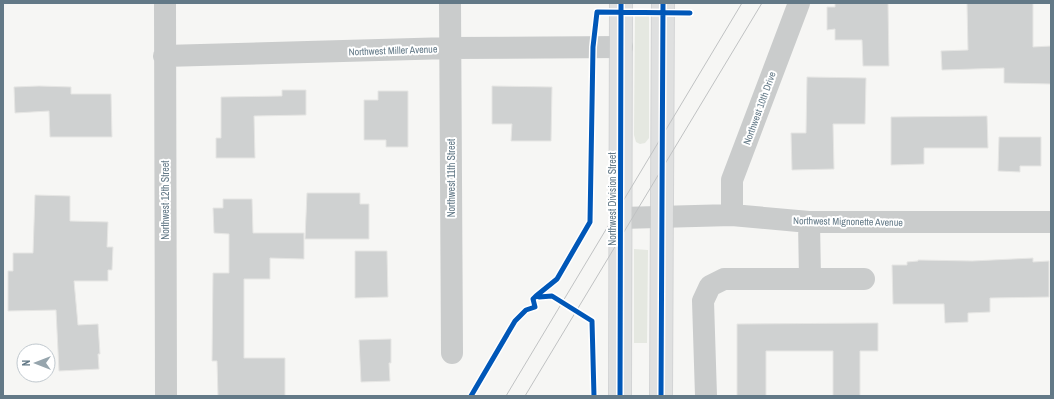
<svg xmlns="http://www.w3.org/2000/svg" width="1054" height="399" font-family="'Archivo Narrow',sans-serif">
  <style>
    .green { fill: #e5e8e1 }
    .building { fill: #cfd1d1; stroke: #e6e6e4 }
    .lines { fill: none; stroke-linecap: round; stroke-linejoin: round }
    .major-casing { stroke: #d3d4d5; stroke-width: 24 }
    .minor { stroke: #cacccc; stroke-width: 22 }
    .major { stroke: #dfe0e0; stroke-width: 22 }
    .tram { stroke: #c0c2c3; stroke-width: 1 }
    .cycleway-casing { stroke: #fff; stroke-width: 8 }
    .cycleway { stroke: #0057b8; stroke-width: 5 }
    .labels { text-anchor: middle; stroke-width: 4; stroke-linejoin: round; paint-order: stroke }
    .street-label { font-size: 10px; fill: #637987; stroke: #fff }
  </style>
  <rect width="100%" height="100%" fill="#f6f6f4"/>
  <!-- green -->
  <path class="green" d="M635 16H649V138L645 143 640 144 636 142 634 135Z
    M634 249 648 250 647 343H634Z"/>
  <!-- building -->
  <path class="building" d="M835 3H888L889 66H863L862 40H835V29L827 30V7H835Z
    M967 3H1033V47L1051 46V84L1004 83V68L942 70 941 51 968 50Z
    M807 77 866 78 865 124H833L834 169 792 170 791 133H806Z
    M39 86 71 87V94H111L112 137H50L49 111 15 113 14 87Z
    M492 86 552 87 551 141H511L512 124H492Z
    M282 90H306V115L254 116 255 158H216V138H221V97L282 96Z
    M378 91H408V147H386V140H364V100H378Z
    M987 116 988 148H924V164L891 165V117Z
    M999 137H1041V166H1020V172L998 171Z
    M307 193H360V204H369V239H305Z
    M35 195 70 196V221L108 222 107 247H113L112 270H108V281H74L78 325 98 324 100 354H98L99 369 59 371 56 310 8 311V271H13V253H33Z
    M223 199H252L253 233H304V259L270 258V279H244V358H285V396H218L217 361H212L213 273H229V234L214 233 213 208H223Z
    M355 251H387L388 297 355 298Z
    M1033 258V262L1049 261V297L990 298V312L968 313V322L945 323 944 304H893L892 265H907V262L918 261V260L972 261Z
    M878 323V351H860V396H833V351H766V396H737V324Z
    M391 339V363H389L390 381 361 382 359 340Z"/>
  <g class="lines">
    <defs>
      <path id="major" d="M620 396 621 3
        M661 396 663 3"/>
    </defs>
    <!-- major casing -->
    <use href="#major" class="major-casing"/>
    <!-- minor -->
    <path class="minor" d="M165 3 166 396
      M450 3 452 353
      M164 56 450 48 622 47
      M732 215V180L799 3
      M621 218 732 215 809 222H1051
      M809 222 810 279
      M706 396 703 301 710 286 724 279H864"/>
    <!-- major -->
    <use href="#major" class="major"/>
    <!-- tram -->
    <path class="tram" d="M506 396 742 3
      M525 396 762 3"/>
    <defs>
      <path id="cycleway" d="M536 296 557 279 590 222 593 47 597 12 690 13
        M471 396 515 321 526 310 535 307 533 299 536 296 539 297 552 296 592 321 594 396
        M620 396 621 3
        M661 396 663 3"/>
    </defs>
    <!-- cycleway casing -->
    <use href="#cycleway" class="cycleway-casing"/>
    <!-- cycleway -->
    <use href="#cycleway" class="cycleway"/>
  </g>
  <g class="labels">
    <!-- street labels -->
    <g class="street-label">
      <text transform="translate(393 50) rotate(-2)" y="4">Northwest Miller Avenue</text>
      <text transform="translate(759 108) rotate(-70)" y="4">Northwest 10th Drive</text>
      <text transform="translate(451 178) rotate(-90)" y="4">Northwest 11th Street</text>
      <text transform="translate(612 199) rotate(-90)" y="4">Northwest Division Street</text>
      <text transform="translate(165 200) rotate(-90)" y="4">Northwest 12th Street</text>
      <text transform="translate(848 221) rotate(1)" y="4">Northwest Mignonette Avenue</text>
    </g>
  </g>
  <!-- border -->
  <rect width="1054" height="399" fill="none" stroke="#637987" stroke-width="8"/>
  <!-- north arrow -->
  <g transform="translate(36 363) rotate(270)"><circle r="19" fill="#ffffff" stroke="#c1c9cf"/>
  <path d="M0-3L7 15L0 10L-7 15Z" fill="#96a5ad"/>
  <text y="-6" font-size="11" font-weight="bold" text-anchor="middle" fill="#637987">N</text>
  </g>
</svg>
